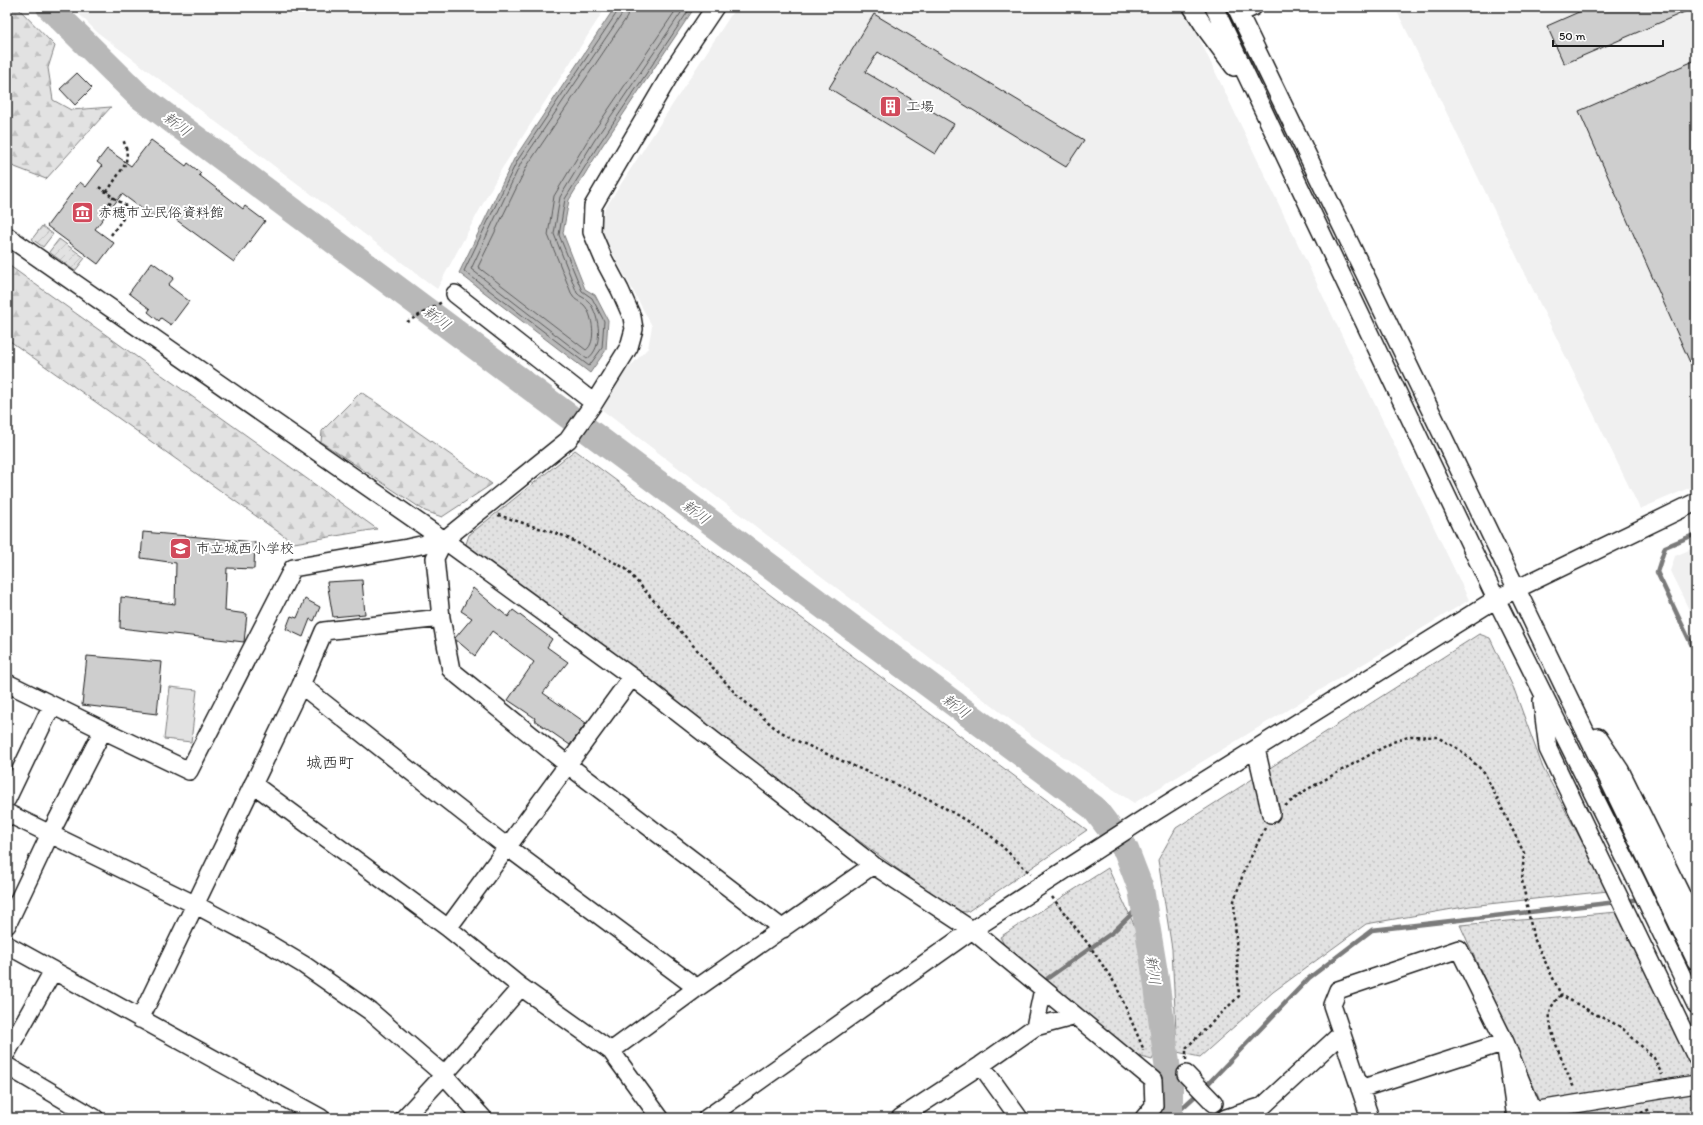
<svg xmlns="http://www.w3.org/2000/svg" width="1703" height="1125" font-family="Itim,'Klee One',sans-serif">
  <style>
    .built { fill: #f0f0f0 }
    .grass { fill: #e2e2e2; stroke: #7f7f7f }
    .forest { fill: url(#forest-firs); stroke: #7f7f7f }
    .park { fill: url(#park-dots); stroke: #7f7f7f }
    .garden { fill: url(#garden-furrows); stroke: #7f7f7f }
    .water { fill: #b8b8b8; stroke: #7a7a7a }
    .lines { fill: none; stroke-linecap: round; stroke-linejoin: round }
    .shore { stroke: #5a5a5a; stroke-width: 1 }
    .stream { stroke: #7a7a7a; stroke-width: 4.5 }
    .river { stroke: #b8b8b8; stroke-width: 26 }
    .building { fill: #cecece; stroke: #1c1c1c }
    .minor-casing { stroke: #1c1c1c; stroke-width: 20 }
    .path { stroke: #1c1c1c; stroke-width: 2.5; stroke-dasharray: 3 3; stroke-linecap: butt }
    .minor { stroke: #fff; stroke-width: 17 }
    .labels { text-anchor: middle; stroke-width: 4; stroke-linejoin: round; paint-order: stroke }
    .poi-label { font-size: 14px; fill: #1c1c1c; stroke: #fff; text-anchor: start }
    .water-label { font-size: 15px; font-style: italic; fill: #5a5a5a; stroke: #fff }
    .quarter-label { font-size: 16px; fill: #1c1c1c; stroke: #fff }
  </style>
  <defs>
    <pattern id="forest-firs" width="22" height="20" patternUnits="userSpaceOnUse"><rect width="22" height="20" fill="#e2e2e2"/><path d="M5 1l3.5 6h-7zM16 11l3.5 6h-7z" fill="#c1c1c1"/></pattern>
    <pattern id="park-dots" width="8" height="8" patternUnits="userSpaceOnUse"><rect width="8" height="8" fill="#e2e2e2"/><path d="M2 2h.1M6 6h.1" fill="none" stroke="#c1c1c1" stroke-width="1.8" stroke-linecap="round"/></pattern>
    <pattern id="garden-furrows" width="10" height="10" patternUnits="userSpaceOnUse"><rect width="10" height="10" fill="#e2e2e2"/><path d="M-1 1l2-2M0 10L10 0M9 11l2-2" fill="none" stroke="#c1c1c1"/></pattern>
  </defs>
  <rect width="100%" height="100%" fill="#fff"/>
  <filter id="ink" filterUnits="userSpaceOnUse"><feTurbulence type="fractalNoise" baseFrequency=".025" numOctaves="2"/><feDisplacementMap in="SourceGraphic" scale="8" xChannelSelector="R" yChannelSelector="G"/><feConvolveMatrix kernelMatrix="1 2 1 2 8 2 1 2 1" color-interpolation-filters="sRGB"/></filter>
  <g filter="url(#ink)">
    <!-- built -->
    <path class="built" d="M72 7H606L501 170 437 289 97 32Z
      M736 7H1184L1469 600 1134 803 1032 736 602 410 621 376 648 348 652 326 602 233 604 210Z
      M1395 7H1696V485L1640 509Z
      M1696 547V624L1670 571 1675 556Z"/>
    <!-- grass -->
    <path class="grass" d="M170 687 197 690 191 742 164 739Z"/>
    <!-- forest -->
    <path class="forest" d="M7 7H17L55 46 48 68 53 100 71 110 111 107 46 179 7 164Z
      M7 264 377 529 294 543 7 339Z
      M361 392 492 484 442 517 425 511 321 442 322 431Z"/>
    <!-- park -->
    <path class="park" d="M575 450 1087 830 967 912 955 911 832 821 465 547 469 535Z
      M1479 634 1490 638 1514 689 1543 768 1608 891 1470 906 1366 924 1273 992 1200 1057 1177 1052 1172 949 1158 860 1176 828Z
      M1108 868 1136 929 1151 996 1157 1050 1152 1060 1138 1056 1006 948 1000 937Z
      M1618 912 1696 1067V1118H1548L1460 925Z"/>
    <!-- garden -->
    <path class="garden" d="M42 226 53 234 43 247 32 239Z
      M59 239 85 258 75 271 49 252Z"/>
    <!-- water -->
    <path class="water" d="M615 7H695L602 146 569 200 563 233 585 289 595 295 608 320 606 350 590 373 459 273 514 159Z"/>
    <g class="lines">
      <!-- shore -->
      <path class="shore" d="M618 7V11L517 161 464 271 589 366 602 348 604 321 592 298 582 291 559 235 565 199 599 144 691 7
        M623 7 622 14 521 163 471 269 587 359C604 348 600 316 589 302 586 298 580 297 577 293L554 234 560 197 594 141 685 7
        M629 7 627 17 527 166 478 267 586 350C597 343 593 314 584 305 580 301 575 301 572 295L548 235 554 196 589 138 678 7"/>
      <!-- stream -->
      <path class="stream" d="M1696 534 1665 547 1657 572 1696 654
        M1684 894 1696 892
        M1625 901 1641 899
        M1048 978 1113 932 1143 903
        M1171 1118 1204 1088 1309 978 1372 930 1617 902"/>
      <!-- river -->
      <path class="river" d="M49 7 138 95 1094 808 1126 850 1141 889 1156 979 1170 1086V1118"/>
    </g>
    <!-- building -->
    <path class="building" d="M1590 7H1696L1564 64 1547 26Z
      M874 14 1084 140 1066 167 878 52 865 72 954 124 935 154 829 88Z
      M1696 60V376L1579 111Z
      M77 73 92 88 75 105 60 89Z
      M151 140 186 166 188 163 201 173 199 175 243 209 245 206 265 221 234 262 160 208 153 217 122 194 95 229 114 243 98 264 47 226 80 182 86 187 102 166 97 162 107 149 131 166Z
      M152 262 174 278 168 285 189 301 171 325 161 318 159 321 148 312 150 309 129 293Z
      M143 532 255 542 254 569 227 568 225 611 247 614 244 642 120 628 121 597 175 604 176 563 141 558Z
      M362 580 365 614 333 617 327 582Z
      M473 588 508 617 513 610 552 639 547 647 568 662 543 693 586 723 570 745 534 720 535 718 508 700 534 662 492 631 475 656 455 639V638L472 618 461 611Z
      M305 599 320 607 314 621 310 619 303 637 286 629 291 616 297 618Z
      M87 656 162 662 157 714 82 705Z"/>
    <g class="lines">
      <defs>
        <path id="minor" d="M1192 7 1208 32 1234 67
          M1214 7 1496 599 1637 882 1696 1005
          M1236 7 1696 961
          M1249 9 1253 7
          M7 236 444 540 568 440 594 403 629 347 634 329 632 317 620 290 604 260 592 232 593 206 674 68 715 7
          M455 294 594 403
          M444 540 435 558 441 618 451 670 568 765 783 929
          M7 683 103 730
          M301 685 507 847 697 988
          M1542 701 1548 749 1696 1057
          M1598 737 1620 770 1696 925
          M1256 749 1271 814
          M253 784 448 928 521 987 611 1051 660 1118
          M7 799 52 705
          M7 813 196 905 269 944 304 965 370 1011 444 1075 483 1118
          M7 925 50 834 103 730 189 771 293 568 407 548 444 540 632 677 873 865 972 930 1153 1080 1154 1106 1144 1118
          M448 928 632 677
          M7 945 321 1118
          M140 1019 301 685 324 631 441 618
          M1035 1027 1043 989
          M611 1051 697 988 873 865
          M7 1052 53 971
          M981 1065 1019 1118
          M7 1066 95 1118
          M1186 1074 1214 1103
          M1360 1089 1505 1042 1533 1111 1696 1084
          M404 1118 444 1075 521 987
          M707 1118 972 930 1156 811 1496 599 1696 502
          M900 1118 981 1065 1035 1027 1076 1016
          M1226 1118 1263 1106 1342 1033
          M1370 1118 1332 1005 1338 990 1459 949 1505 1042 1516 1118"/>
      </defs>
      <!-- minor casing -->
      <use href="#minor" class="minor-casing"/>
      <!-- path -->
      <path class="path" d="M99 187 137 214
        M107 192 126 163 127 151 123 139
        M109 204 114 197
        M111 235 130 209
        M407 322 442 302
        M498 515 564 536 625 568 735 693 775 728 793 739 935 802 990 835 1031 874
        M1285 806 1306 790 1393 742 1411 736 1437 737 1460 750 1484 772 1524 853 1522 880 1533 936 1561 995 1593 1013 1621 1027 1654 1058 1662 1075
        M1052 897 1089 945 1116 985 1143 1048V1051
        M1561 995C1556 1000 1551 1005 1550 1013 1547 1029 1567 1072 1574 1088
        M1186 1060V1048L1239 996 1234 901 1244 871 1265 828
        M1611 1115C1625 1116 1640 1116 1651 1108"/>
      <!-- minor -->
      <use href="#minor" class="minor"/>
    </g>
  </g>
  <!-- icons -->
  <defs>
    <symbol id="building-square" viewBox="-11 -11 22 22"><rect x="-9" y="-9" width="18" height="18" rx="4" fill="#d1495b" stroke="#fff"/><path d="M-4-6H4V6H1V3H-1V6H-4ZM-2.5-4.3h1.7v1.8h-1.7ZM.8-4.3h1.7v1.8H.8ZM-2.5-1h1.7V.8h-1.7ZM.8-1h1.7V.8H.8Z" fill="#fff"/></symbol>
    <symbol id="museum-square" viewBox="-11 -11 22 22"><rect x="-9" y="-9" width="18" height="18" rx="4" fill="#d1495b" stroke="#fff"/><path d="M0-6L6-3V-2H-6V-3ZM-5-1h2V3h-2ZM-1-1h2V3h-2ZM3-1h2V3H3ZM-6 4H6V6H-6Z" fill="#fff"/></symbol>
    <symbol id="school-square" viewBox="-11 -11 22 22"><rect x="-9" y="-9" width="18" height="18" rx="4" fill="#d1495b" stroke="#fff"/><path d="M0-5L7-2L0 1L-7-2ZM-4 1L0 2.5L4 1V4Q0 6-4 4Z" fill="#fff"/></symbol>
  </defs>
  <g fill-rule="evenodd">
    <use href="#building-square" x="878" y="94" width="25" height="25"/>
    <use href="#museum-square" x="70" y="200" width="25" height="25"/>
    <use href="#school-square" x="168" y="536" width="25" height="25"/>
  </g>
  <g class="labels">
    <!-- poi labels -->
    <g class="poi-label">
      <text x="906" y="111">工場</text>
      <text x="98" y="217">赤穂市立民俗資料館</text>
      <text x="196" y="553">市立城西小学校</text>
    </g>
    <!-- water labels -->
    <g class="water-label">
      <text transform="translate(177 124) rotate(37)" y="5">新川</text>
      <text transform="translate(437 318) rotate(37)" y="5">新川</text>
      <text transform="translate(696 512) rotate(37)" y="5">新川</text>
      <text transform="translate(956 706) rotate(37)" y="5">新川</text>
      <text transform="translate(1153 970) rotate(82)" y="5">新川</text>
    </g>
    <!-- quarter labels -->
    <g class="quarter-label">
      <text x="330" y="768">城西町</text>
    </g>
  </g>
  <!-- margin -->
  <rect width="1703" height="1125" fill="none" stroke="#fff" stroke-width="24"/>
  <rect x="12" y="12" width="1679" height="1101" fill="none" stroke="#1c1c1c" stroke-width="1.5" filter="url(#ink)"/>
  <!-- scale -->
  <path d="M1553 40v6h110v-6" fill="none" stroke="#1c1c1c" stroke-width="2"/>
  <text x="1559" y="40" font-size="12" fill="#1c1c1c" stroke="#ffffff" stroke-width="3" paint-order="stroke">50 m</text>
</svg>
